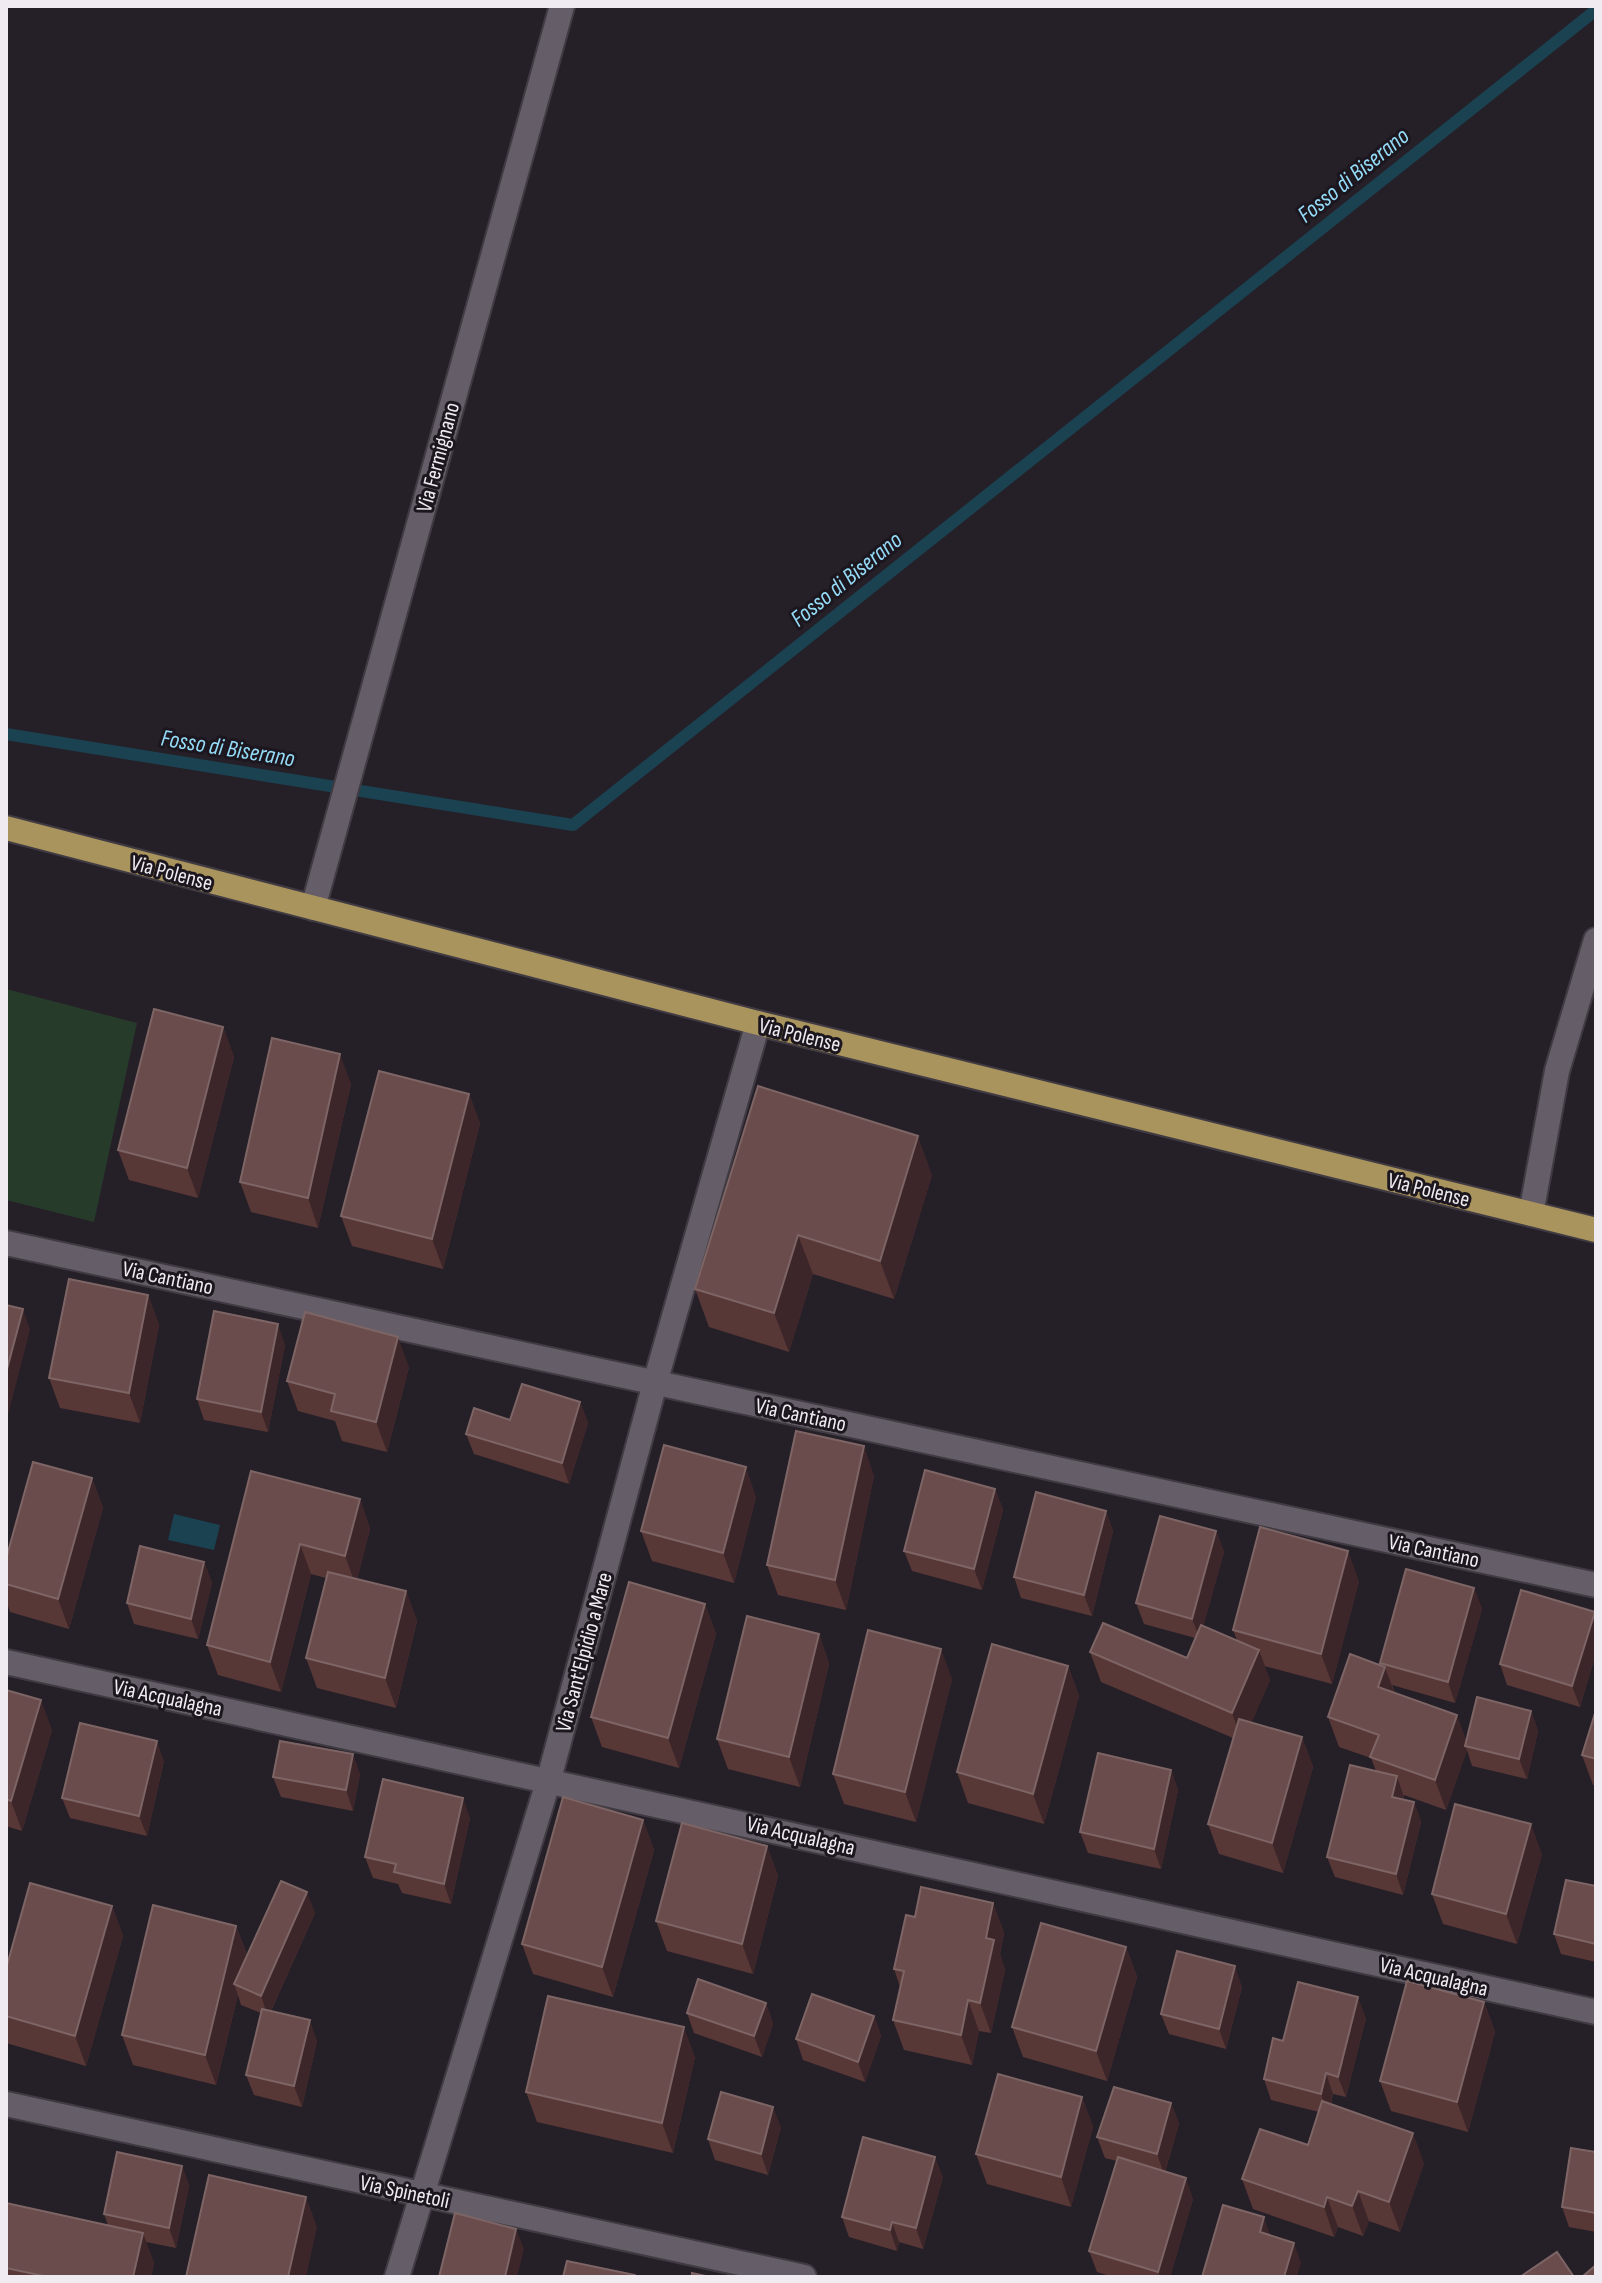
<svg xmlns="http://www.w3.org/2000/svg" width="1602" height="2283" font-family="'Sofia Sans Condensed',sans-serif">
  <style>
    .green { fill: #273b2b }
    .water { fill: #1b4251 }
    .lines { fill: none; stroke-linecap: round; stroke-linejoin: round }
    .stream { stroke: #1b4251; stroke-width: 12 }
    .minor-casing { stroke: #403b42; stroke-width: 28 }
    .major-casing { stroke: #403b42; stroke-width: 28 }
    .minor { stroke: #655e68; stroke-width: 24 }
    .major { stroke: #aa945d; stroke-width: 24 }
    .wall { fill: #583837 }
    .shaded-wall { fill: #3d2629 }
    .building { fill: #694c4b; stroke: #7e6565; stroke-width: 2 }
    .labels { text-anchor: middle; stroke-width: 6; stroke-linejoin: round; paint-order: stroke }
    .street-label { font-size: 22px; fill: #efebf1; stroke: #1c161e }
    .water-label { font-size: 24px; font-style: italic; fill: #94dbf7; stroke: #1c161e }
  </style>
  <rect width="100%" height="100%" fill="#251f28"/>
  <!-- green -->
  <path class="green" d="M6 989 137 1023 94 1222 6 1200Z"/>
  <!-- water -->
  <path class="water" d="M174 1514 220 1525 214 1550 168 1540Z"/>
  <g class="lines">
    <!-- stream -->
    <path class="stream" d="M6 734 573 825 1596 10"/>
    <defs>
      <path id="minor" d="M313 908 562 6
        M1531 1214 1557 1071 1596 940
        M6 1243 1596 1585
        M6 1662 1596 2012
        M6 2104 804 2277
        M397 2277 549 1779 655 1383 758 1023"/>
      <path id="major" d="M6 828 758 1023 1596 1230"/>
    </defs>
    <!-- minor casing -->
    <use href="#minor" class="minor-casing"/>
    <!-- major casing -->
    <use href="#major" class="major-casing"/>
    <!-- minor -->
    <use href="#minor" class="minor"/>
    <!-- major -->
    <use href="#major" class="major"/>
  </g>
  <!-- wall -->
  <path class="wall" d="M223 1027 234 1057 198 1198 129 1180 118 1150Z
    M351 1084 318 1228 251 1212 240 1182Z
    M758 1086 932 1175 894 1299 813 1274 789 1352 709 1327 695 1289Z
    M469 1094 480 1124 443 1269 352 1246 341 1216Z
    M148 1295 159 1325 140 1423 60 1408 49 1378Z
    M285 1345 268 1432 204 1420 197 1399Z
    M409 1367 387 1452 342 1441 335 1421 298 1411 287 1381Z
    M580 1402 588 1423 569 1484 474 1454 466 1434 510 1420Z
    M251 1471 360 1499 370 1529 357 1579 406 1591 417 1621 396 1708 317 1688 306 1658 326 1578 311 1574 281 1692 218 1675 207 1645Z
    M874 1476 846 1610 778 1595 767 1565Z
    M92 1478 103 1508 69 1629 10 1612 6 1600V1559Z
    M995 1489 1003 1510 982 1590 912 1571 904 1551Z
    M756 1497 734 1583 652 1561 641 1531Z
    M1106 1511 1113 1531 1092 1616 1021 1598 1014 1577Z
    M1216 1531 1224 1552 1203 1626 1237 1640 1233 1630 1359 1581 1332 1684 1264 1666 1270 1680 1251 1723 1302 1737 1313 1767 1283 1873 1219 1854 1208 1824 1233 1738 1101 1682 1090 1652 1187 1658 1195 1638 1144 1624 1136 1603Z
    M204 1562 212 1583 198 1639 134 1624 127 1603Z
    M1474 1588 1482 1609 1455 1703 1392 1685 1395 1693 1466 1739 1531 1711 1538 1731 1527 1779 1472 1766 1467 1750 1446 1810 1404 1795V1800L1414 1802 1421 1822 1403 1895 1335 1877 1327 1857 1376 1771 1371 1758 1339 1747 1328 1717 1380 1665V1663Z
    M705 1604 716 1634 679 1768 602 1747 591 1717Z
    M1596 1616V1653L1580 1707 1507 1685 1500 1664Z
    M819 1634 829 1664 800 1787 728 1769 717 1739Z
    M1068 1666 1079 1696 1044 1824 968 1803 957 1772Z
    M952 1679 916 1822 844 1804 833 1774Z
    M6 1690 52 1730 22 1831 6 1826Z
    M1596 1710V1786L1593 1785 1582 1755Z
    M164 1761 147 1836 70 1818 62 1798Z
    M1171 1770 1178 1790 1161 1869 1088 1853 1080 1832Z
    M360 1774 353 1811 281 1797 273 1777Z
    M470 1818 451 1904 402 1893 398 1884 373 1878 365 1857Z
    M643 1820 654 1850 613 1997 533 1974 522 1944Z
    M767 1846 778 1876 753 1974 667 1951 656 1921Z
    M1542 1854 1517 1944 1443 1924 1432 1894Z
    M1596 1886V1962L1561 1954 1554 1934Z
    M993 1903 1004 1933 1000 1954 1005 1970 991 2033 979 2031 972 2065 904 2050 893 2020 900 1987 894 1969 915 1917Z
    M112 1906 123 1936 86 2066 6 2043V1969Z
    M315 1913 271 2011 317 2041 302 2107 254 2095 246 2075 261 2013 241 2005 238 1995 216 2085 133 2065 122 2035 236 1926 247 1955Z
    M1126 1947 1137 1977 1107 2081 1023 2057 1012 2027Z
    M1242 1987 1226 2049 1169 2034 1161 2014Z
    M1484 2002 1495 2032 1468 2132 1391 2111 1380 2081Z
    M766 2003 773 2024 762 2057 694 2033 687 2013Z
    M874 2016 881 2036 865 2082 803 2060 796 2039Z
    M1366 2018 1346 2097 1333 2094 1331 2104 1424 2163 1400 2232 1369 2221 1363 2236 1338 2227 1334 2237 1253 2209 1242 2179 1308 2145 1319 2112 1271 2100 1264 2079 1283 2041Z
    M695 2057 673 2153 537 2122 526 2092Z
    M1082 2097 1093 2127 1071 2207 987 2184 976 2154Z
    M1171 2103 1179 2124 1165 2172 1193 2199 1170 2277H1113L1097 2272 1089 2251 1117 2161 1105 2158 1097 2137Z
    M781 2127 768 2175 715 2160 708 2139Z
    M1596 2152V2232L1569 2227 1562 2207Z
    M182 2166 189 2186 176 2248 146 2242 154 2263 151 2277H6V2203L108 2225 104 2214Z
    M943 2177 923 2249 899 2242 897 2251 849 2237 842 2217Z"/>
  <!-- shaded-wall -->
  <path class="shaded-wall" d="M223 1027 234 1057 198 1198 187 1168Z
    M340 1054 351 1084 318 1228 308 1198Z
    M469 1094 480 1124 443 1269 432 1239Z
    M918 1136 932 1175 894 1299 880 1261Z
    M798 1235 813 1274 789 1352 774 1313Z
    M148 1295 159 1325 140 1423 129 1393Z
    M23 1309 30 1330 8 1415 6 1410V1373Z
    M278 1324 285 1345 268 1432 261 1412Z
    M398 1337 409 1367 387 1452 376 1422Z
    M580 1402 588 1423 569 1484 562 1463Z
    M864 1446 874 1476 846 1610 835 1580Z
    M746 1467 756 1497 734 1583 723 1553Z
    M92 1478 103 1508 69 1629 58 1599Z
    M995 1489 1003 1510 982 1590 974 1569Z
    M360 1499 370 1529 356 1586 345 1556Z
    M1106 1511 1113 1531 1092 1616 1084 1595Z
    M1216 1531 1224 1552 1200 1639 1192 1619Z
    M300 1544 311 1574 281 1692 270 1662Z
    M1348 1551 1359 1581 1332 1684 1321 1654Z
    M204 1562 212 1583 198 1639 191 1619Z
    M1474 1588 1482 1609 1455 1703 1448 1682Z
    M406 1591 417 1621 396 1708 385 1678Z
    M705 1604 716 1634 679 1768 668 1738Z
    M1595 1612 1596 1616V1653L1580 1707 1572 1686Z
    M819 1634 829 1664 800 1787 789 1757Z
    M941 1649 952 1679 916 1822 905 1792Z
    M1259 1650 1270 1680 1243 1743 1232 1713Z
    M1068 1666 1079 1696 1044 1824 1033 1794Z
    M1385 1667 1396 1697 1378 1687Z
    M41 1700 52 1730 22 1831 11 1801Z
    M1531 1711 1538 1731 1527 1779 1519 1759Z
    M1457 1715 1468 1745 1465 1746 1467 1750 1446 1810 1435 1780Z
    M1302 1737 1313 1767 1283 1873 1272 1843Z
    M157 1741 164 1761 147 1836 139 1816Z
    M353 1754 360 1774 353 1811 346 1790Z
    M1171 1770 1178 1790 1161 1869 1154 1849Z
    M1397 1776 1404 1797 1399 1817 1392 1797Z
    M463 1798 470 1818 451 1904 444 1884Z
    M1414 1802 1421 1822 1403 1895 1396 1874Z
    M643 1820 654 1850 613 1997 602 1967Z
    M1531 1824 1542 1854 1517 1944 1506 1914Z
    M767 1846 778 1876 753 1974 742 1944Z
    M307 1892 315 1913 268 2017 261 1996Z
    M993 1903 1004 1933 1000 1954 1005 1970 991 2033 980 2003 986 1938Z
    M112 1906 123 1936 86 2066 75 2036Z
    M236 1926 247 1956 234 1984 238 1995 216 2085 205 2055Z
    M1126 1947 1137 1977 1107 2081 1096 2051Z
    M1235 1966 1242 1987 1226 2049 1219 2029Z
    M1358 1997 1366 2018 1346 2097 1338 2077Z
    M968 2000 979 2031 972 2065 961 2035Z
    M1484 2002 1495 2032 1468 2132 1457 2102Z
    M766 2003 773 2024 762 2057 754 2036Z
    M874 2016 881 2036 865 2082 858 2062Z
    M310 2020 317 2041 302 2107 294 2086Z
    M684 2027 695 2057 673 2153 662 2123Z
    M1326 2073 1333 2094 1328 2114 1321 2094Z
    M1082 2097 1093 2127 1071 2207 1061 2177Z
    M1171 2103 1179 2124 1164 2174 1157 2154Z
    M773 2107 781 2127 768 2175 761 2154Z
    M1413 2133 1424 2163 1400 2232 1389 2202Z
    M935 2157 943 2177 923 2249 916 2228Z
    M182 2166 189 2186 176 2248 169 2228Z
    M1186 2178 1193 2199 1170 2277H1160L1158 2272Z
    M1358 2191 1369 2221 1363 2236 1352 2206Z
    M306 2197 317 2227 306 2277H288Z
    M1327 2197 1338 2227 1334 2237 1324 2207Z
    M1264 2217 1271 2238 1260 2232Z
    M892 2222 899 2242 897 2251 890 2230Z
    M516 2229 524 2249 517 2277H505Z
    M143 2233 154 2263 151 2277H133Z
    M1294 2243 1301 2263 1297 2277H1284Z"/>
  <!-- building -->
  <path class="building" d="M154 1009 223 1027 187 1168 118 1150Z
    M272 1038 340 1054 308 1198 240 1182Z
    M379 1071 469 1094 432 1239 341 1216Z
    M758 1086 918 1136 880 1261 798 1235 774 1313 695 1289Z
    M69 1279 148 1295 129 1393 49 1378Z
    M6 1305 23 1309 6 1373Z
    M214 1311 278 1324 261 1412 197 1399Z
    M305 1312 398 1337 376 1422 331 1411 335 1394 287 1381Z
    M522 1384 580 1402 562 1463 466 1434 474 1408 510 1420Z
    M796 1431 864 1446 835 1580 767 1565Z
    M664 1445 746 1467 723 1553 641 1531Z
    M33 1462 92 1478 58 1599 6 1584V1559Z
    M925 1470 995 1489 974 1569 904 1551Z
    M251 1471 360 1499 345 1556 300 1544 270 1662 207 1645Z
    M1036 1492 1106 1511 1084 1595 1014 1577Z
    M1160 1516 1216 1531 1192 1619 1136 1603Z
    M1260 1527 1348 1551 1321 1654 1233 1630Z
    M140 1546 204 1562 191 1619 127 1603Z
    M1406 1569 1474 1588 1448 1682 1380 1663Z
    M328 1572 406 1591 385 1678 306 1658Z
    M629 1582 705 1604 668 1738 591 1717Z
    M1521 1590 1595 1612 1572 1686 1500 1664Z
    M747 1616 819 1634 789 1757 717 1739Z
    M1103 1623 1187 1658 1201 1625 1259 1650 1232 1713 1090 1652Z
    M868 1630 941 1649 905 1792 833 1774Z
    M992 1644 1068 1666 1033 1794 957 1772Z
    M1350 1654 1385 1667 1378 1687 1457 1715 1435 1780 1370 1757 1379 1735 1328 1717Z
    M6 1690 41 1700 11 1801 6 1799Z
    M1477 1697 1531 1711 1519 1759 1465 1746Z
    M1596 1710V1759L1582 1755Z
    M1239 1719 1302 1737 1272 1843 1208 1824Z
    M80 1723 157 1741 139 1816 62 1798Z
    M280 1741 353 1754 346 1790 273 1777Z
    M1098 1753 1171 1770 1154 1849 1080 1832Z
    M1350 1765 1397 1776 1392 1797 1414 1802 1396 1874 1327 1857Z
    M383 1779 463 1798 444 1884 394 1872 396 1864 365 1857Z
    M563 1797 643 1820 602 1967 522 1944Z
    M1455 1804 1531 1824 1506 1914 1432 1894Z
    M682 1823 767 1846 742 1944 656 1921Z
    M1566 1880 1596 1886V1944L1554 1934Z
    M281 1881 307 1892 261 1996 234 1984Z
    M30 1883 112 1906 75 2036 6 2016V1969Z
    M921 1887 993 1903 986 1938 994 1940 980 2003 968 2000 961 2035 893 2020 904 1971 894 1969 906 1915 915 1917Z
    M153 1905 236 1926 205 2055 122 2035Z
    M1041 1923 1126 1947 1096 2051 1012 2027Z
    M1177 1951 1235 1966 1219 2029 1161 2014Z
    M698 1979 766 2003 754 2036 687 2013Z
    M1407 1981 1484 2002 1457 2102 1380 2081Z
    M1298 1982 1358 1997 1338 2077 1326 2073 1321 2094 1264 2079 1273 2038 1283 2041Z
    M812 1994 874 2016 858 2062 796 2039Z
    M548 1996 684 2027 662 2123 526 2092Z
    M262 2009 310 2020 294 2086 246 2075Z
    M998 2074 1082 2097 1061 2177 976 2154Z
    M1114 2087 1171 2103 1157 2154 1097 2137Z
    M721 2092 773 2107 761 2154 708 2139Z
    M1322 2101 1413 2133 1389 2202 1358 2191 1352 2206 1327 2197 1324 2207 1242 2179 1260 2129 1308 2145Z
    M863 2137 935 2157 916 2228 892 2222 890 2230 842 2217Z
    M1571 2148 1596 2152V2213L1562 2207Z
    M117 2152 182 2166 169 2228 104 2214Z
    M1118 2157 1186 2178 1158 2272 1089 2251Z
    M209 2175 306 2197 288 2277H186Z
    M6 2203 143 2233 133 2277H48L6 2268Z
    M1223 2205 1264 2217 1260 2232 1294 2243 1284 2277H1202Z
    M455 2213 516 2229 505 2277H439Z
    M1557 2252 1574 2277H1520Z
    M567 2261 635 2275V2277H563Z
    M1596 2265V2277H1582Z
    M692 2273 710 2277H692Z"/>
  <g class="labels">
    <!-- street labels -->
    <g class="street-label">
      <text transform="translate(437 457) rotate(-75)" y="8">Via Fermignano</text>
      <text transform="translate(172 872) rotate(15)" y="8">Via Polense</text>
      <text transform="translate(800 1034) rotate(14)" y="8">Via Polense</text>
      <text transform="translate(1429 1189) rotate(14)" y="8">Via Polense</text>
      <text transform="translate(168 1277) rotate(12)" y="8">Via Cantiano</text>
      <text transform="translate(801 1414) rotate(12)" y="8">Via Cantiano</text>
      <text transform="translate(1434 1550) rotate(12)" y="8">Via Cantiano</text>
      <text transform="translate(583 1652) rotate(-75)" y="8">Via Sant'Elpidio a Mare</text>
      <text transform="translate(168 1697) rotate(12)" y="8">Via Acqualagna</text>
      <text transform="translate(801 1835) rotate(13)" y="8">Via Acqualagna</text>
      <text transform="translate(1434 1976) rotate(13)" y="8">Via Acqualagna</text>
      <text transform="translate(405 2191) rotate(12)" y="8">Via Spinetoli</text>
    </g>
    <!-- water labels -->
    <g class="water-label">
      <text transform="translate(1353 175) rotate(-39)" y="8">Fosso di Biserano</text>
      <text transform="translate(846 579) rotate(-39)" y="8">Fosso di Biserano</text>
      <text transform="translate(228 748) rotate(9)" y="8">Fosso di Biserano</text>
    </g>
  </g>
  <!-- border -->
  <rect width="1602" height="2283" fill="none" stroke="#efebf1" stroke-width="16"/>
</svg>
